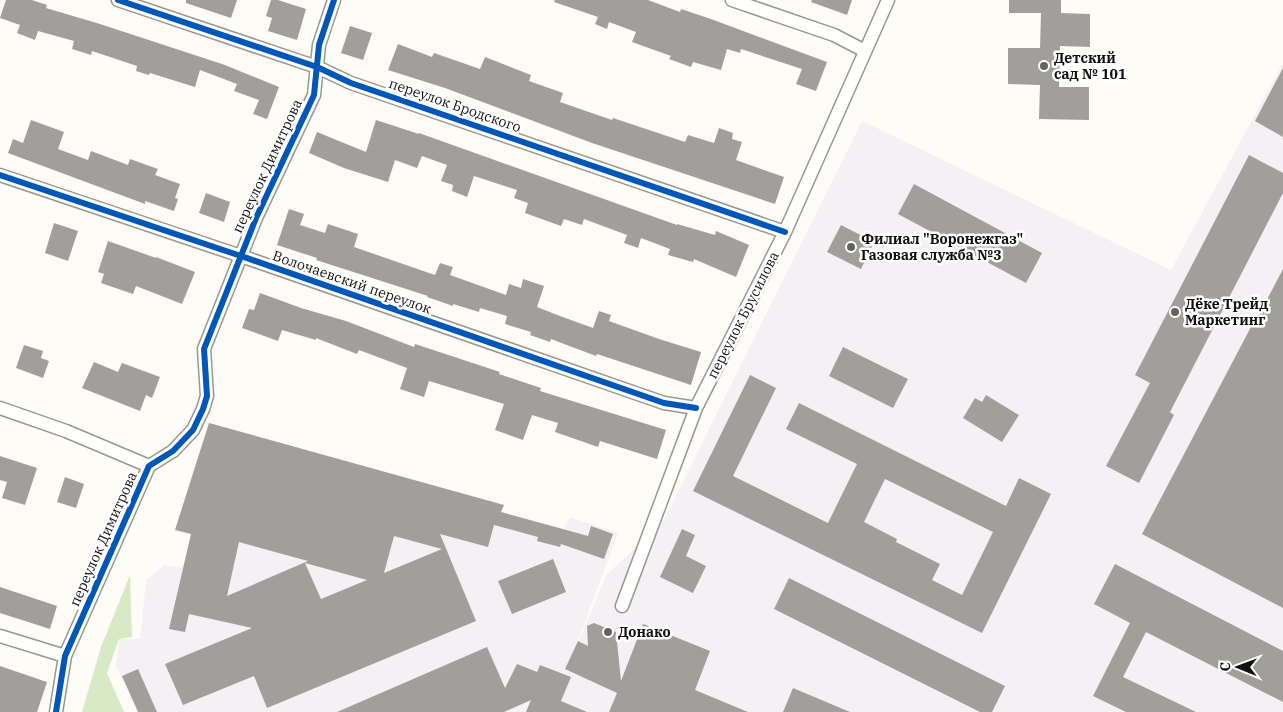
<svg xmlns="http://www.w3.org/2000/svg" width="1283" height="712" font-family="'IBM Plex Serif',serif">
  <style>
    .industrial { fill: #f5f0f3 }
    .forest { fill: #d8eac5 }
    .building { fill: #a19f9c; fill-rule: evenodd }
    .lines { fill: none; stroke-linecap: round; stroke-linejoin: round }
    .street-casing { stroke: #979795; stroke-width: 15 }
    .street { stroke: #fffffe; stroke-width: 12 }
    .cycleway-casing { stroke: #fff; stroke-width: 9 }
    .cycleway { stroke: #0057b8; stroke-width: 6 }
    .poi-dot { fill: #646362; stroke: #fff; stroke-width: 2 }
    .labels { text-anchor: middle; stroke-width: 5; stroke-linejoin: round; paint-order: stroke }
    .poi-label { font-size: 14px; font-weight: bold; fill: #111; stroke: #fff; text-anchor: start }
    .street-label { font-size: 14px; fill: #111; stroke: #fff }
  </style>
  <rect width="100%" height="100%" fill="#fdfcf7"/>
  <!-- industrial -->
  <path class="industrial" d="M1283 63V712H138L116 666 119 639H140L146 580 164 565 183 568 191 534 175 530 209 423 504 505 502 512 564 529 570 517 618 533 578 641 567 665 570 671V663L606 575 663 522 862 121 1171 270Z"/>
  <!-- forest -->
  <path class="forest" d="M130 575 132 637 119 639 107 673 124 712H82L101 647Z"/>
  <!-- building -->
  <path class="building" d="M6 0H32L47 5 46 8 100 24 225 65 279 87 267 119 253 114 259 100 234 91 237 84 200 70 195 87 150 73 149 75 136 71 137 66 92 51 91 55 72 49 74 41 38 31 35 40 17 33 20 25 0 18Z
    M186 0H237L231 18 186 3Z
    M271 0H278L306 9 297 40 268 31 272 18 266 16Z
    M555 0H648L680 12 681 9 711 19 827 62 816 91 796 84 802 69 741 49 740 53 727 49 721 70 693 62 691 67 669 59 671 56 632 42 636 32 609 22 607 29 595 24 598 17 554 2Z
    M812 0H852L847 15 811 2Z
    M1009 0H1061V13L1090 14V47L1060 46 1059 87H1089V120L1039 119 1040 85 1008 84V48H1040L1041 13H1009Z
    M350 26 372 33 363 60 341 53Z
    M398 44 432 57 434 53 480 69 485 57 531 75 529 81 563 93 560 102 612 120 613 118 685 142 688 135 714 143 719 128 733 133 732 139 742 142 736 160 784 177 775 204 592 143 445 88 388 70Z
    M1283 68V137L1255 121Z
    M31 120 64 132 58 149 88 160 91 151 128 165 130 159 158 169 155 175 180 184 175 198 178 199 174 211 145 201V204L8 153 13 139 23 143Z
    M376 120 419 134V133L677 225V224L715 235 716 231 749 245 736 277 694 259 693 262 668 255 670 249 641 238 638 248 624 243 627 235 584 219 582 225 564 219 561 226 525 213 528 203 514 198 517 190 474 176 467 197 452 191 453 185 441 181 447 165 422 156 417 168 395 160 388 182 344 168 309 153 317 132 366 152Z
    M1249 155 1283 173V193L1170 412 1174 415 1139 483 1106 466 1150 383 1135 375Z
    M914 184 1042 253 1026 283 898 214Z
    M206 193 230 202 224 222 199 213Z
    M289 209 304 214 300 225 325 233 328 224 358 234 354 247 406 265 435 275 440 263 453 267 450 275 506 295 509 284 521 288 523 279 544 286 537 307 560 316 593 328 599 311 611 315 609 321 659 339 701 352 691 385 597 354 596 356 551 339 550 342 530 335 531 332 505 324 507 316 480 308 479 312 453 304V306L427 297 428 296 316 260 317 258 277 245Z
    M54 223 78 231 68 261 45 253Z
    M841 225 874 242 861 269 827 252Z
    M108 241 156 258V257L195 272 182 304 136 286 133 294 101 283 104 274 98 272Z
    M1283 269V608L1142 534 1252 325 1253 326Z
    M260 293 301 308 346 321 414 347 415 344 500 372 499 374 541 388 540 391 666 430 657 459 600 441 598 447 555 432 558 423 532 415 523 440 495 430 504 404 429 381 424 397 400 389 407 368 359 350 357 354 316 338V340L282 330 278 341 242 328 249 309 254 310Z
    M24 345 43 351 41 358 49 361 43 378 16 368Z
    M843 347 908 379 893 408 829 376Z
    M94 362 118 372 122 363 160 377 152 398 146 395 140 411 82 388Z
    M750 375 776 388 733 476 828 523 857 464 786 429 799 403 1006 506 1019 478 1051 494 982 633 693 491ZM885 479 993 532 962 595 932 580 940 564 896 542 897 539 864 522Z
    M986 395 1019 415 1002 442 963 418 975 398 982 402Z
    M209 423 504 505 501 512 588 536 591 526 613 534 604 559 561 544 560 547 537 541 538 537 494 525 488 547 440 534 476 621 267 708 254 676 183 705 165 664 252 628 189 614 185 632 169 629 191 534 175 530ZM394 536 442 549 384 573ZM239 542 308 561 227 596ZM305 563 367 580 321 599Z
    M0 456 37 468 25 505 2 498 7 482 0 480Z
    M65 477 84 484 76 508 57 502Z
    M682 529 695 535 686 556 706 566 693 593 660 577Z
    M553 559 566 592 512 614 498 581Z
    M1115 564 1283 651V702L1146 632 1123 677 1196 712H1126L1093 696 1130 623 1094 604Z
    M789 578 1005 686 992 712H980L774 609Z
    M0 587 57 606 50 629 0 613Z
    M594 623 616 632 621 681 643 624 710 651 695 690 748 712H609L617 693 565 669 578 641 588 646 587 626Z
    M487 647 505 688 517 664 537 672 540 665 571 677 561 701 587 712H526L531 700 504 712H337Z
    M0 666 47 682 37 712H0Z
    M138 669 157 712H138L122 676Z
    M793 688 850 712H783Z"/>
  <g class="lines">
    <defs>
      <path id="street" d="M118 0 317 67 351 83 785 232
        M732 0 834 35 865 51
        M0 175 241 256 664 403 696 408
        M0 408 66 431 149 466
        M622 606 696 408 785 232 888 0
        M0 636 65 656
        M56 712 65 656 149 466 173 451 193 430 203 409 207 396 204 349 256 218 314 95 319 45 334 0"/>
    </defs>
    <!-- street casing -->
    <use href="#street" class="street-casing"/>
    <!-- street -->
    <use href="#street" class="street"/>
    <defs>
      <path id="cycleway" d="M118 0 317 67 351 83 785 232
        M0 175 241 256 664 403 696 408
        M56 712 65 656 149 466 173 451 193 430 203 409 207 396 204 349 256 218 314 95 319 45 334 0"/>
    </defs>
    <!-- cycleway casing -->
    <use href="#cycleway" class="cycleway-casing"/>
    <!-- cycleway -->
    <use href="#cycleway" class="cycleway"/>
  </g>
  <!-- markers -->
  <g class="poi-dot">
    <circle cx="1044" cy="66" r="5"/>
    <circle cx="851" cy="247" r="5"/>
    <circle cx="1175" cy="312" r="5"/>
    <circle cx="608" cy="632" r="5"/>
  </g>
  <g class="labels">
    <!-- poi labels -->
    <g class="poi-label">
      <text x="1054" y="63">Детский<tspan x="1054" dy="16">сад № 101</tspan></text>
      <text x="861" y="244">Филиал "Воронежгаз"<tspan x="861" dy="16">Газовая служба №3</tspan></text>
      <text x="1185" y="309">Дёке Трейд<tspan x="1185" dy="16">Маркетинг</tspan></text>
      <text x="618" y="637">Донако</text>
    </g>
    <!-- street labels -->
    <g class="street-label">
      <text transform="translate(455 105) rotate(19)" y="5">переулок Бродского</text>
      <text transform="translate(267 166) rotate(-65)" y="5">переулок Димитрова</text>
      <text transform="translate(352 282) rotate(19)" y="5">Волочаевский переулок</text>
      <text transform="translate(743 315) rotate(-63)" y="5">переулок Брусилова</text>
      <text transform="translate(103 539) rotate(-66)" y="5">переулок Димитрова</text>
    </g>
  </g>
  <!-- north arrow -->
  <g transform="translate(1238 667) rotate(271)" stroke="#ffffff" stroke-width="4" paint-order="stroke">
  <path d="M0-4L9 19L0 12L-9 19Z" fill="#111111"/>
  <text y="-8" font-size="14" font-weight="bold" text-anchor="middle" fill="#111111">С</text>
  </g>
</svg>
